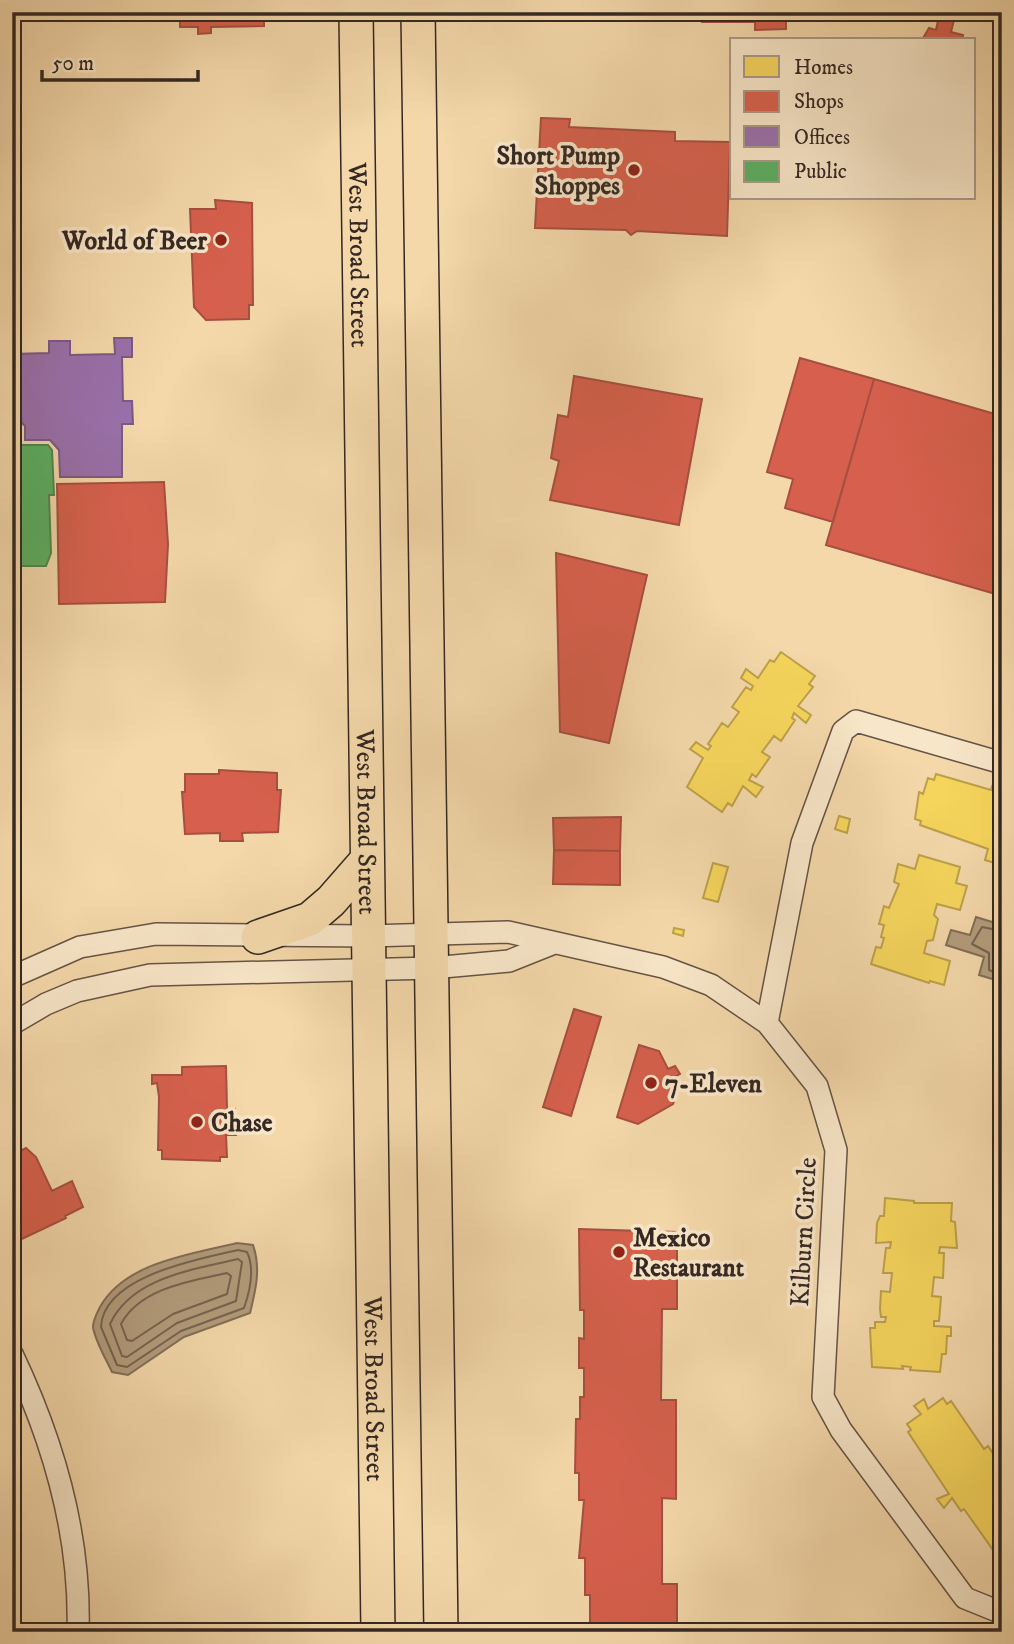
<svg xmlns="http://www.w3.org/2000/svg" width="1014" height="1644" font-family="'IM FELL DW Pica',serif">
  <style>
    .water { fill: #b39c7c; stroke: #816e58; stroke-width: 2 }
    .homes { fill: #f6d55c; stroke: #bca14b; stroke-width: 2 }
    .shops { fill: #d6604d; stroke: #a64f40; stroke-width: 2 }
    .offices { fill: #9970ab; stroke: #7b5a82; stroke-width: 2 }
    .public { fill: #5aae61; stroke: #4f864e; stroke-width: 2 }
    .lines { fill: none; stroke-linecap: round; stroke-linejoin: round }
    .shore { stroke: #746250; stroke-width: 2 }
    .street-casing { stroke: #655445; stroke-width: 24 }
    .primary-casing { stroke: #352823; stroke-width: 36 }
    .street { stroke: #f8e6c8; stroke-width: 21 }
    .primary { stroke: #f4d8aa; stroke-width: 33 }
    .poi-dot { fill: #8f2418; stroke: #f8e6c8; stroke-width: 2.5 }
    .labels { text-anchor: middle; stroke-width: 7; stroke-linejoin: round; paint-order: stroke }
    .poi-label { font-size: 26px; font-weight: bold; fill: #352823; stroke: #f8e6c8; text-anchor: start }
    .street-label { font-size: 26px; fill: #352823; stroke: #f8e6c8 }
  </style>
  <rect width="100%" height="100%" fill="#f4d8aa"/>
  <filter id="stains"><feTurbulence type="fractalNoise" baseFrequency=".00286" numOctaves="4"/><feColorMatrix values="0 0 0 0 .2 0 0 0 0 .09 0 0 0 0 .02 0 0 0 .5 -.17"/></filter>
  <radialGradient id="worn" r=".72"><stop offset=".6" stop-color="#630" stop-opacity="0"/><stop offset="1" stop-color="#630" stop-opacity=".3"/></radialGradient>
  <!-- water -->
  <path class="water" d="M976 917 1002 925V982L979 975 984 957 946 945 951 930 970 935Z
    M237 1243 253 1245C261 1268 256 1289 250 1313L184 1337 128 1375 112 1372C106 1359 95 1341 93 1327 93 1320 97 1313 100 1307 125 1262 192 1254 237 1243Z"/>
  <!-- homes -->
  <path class="homes" d="M781 652 815 676 809 684 813 687 798 706 811 715 806 723 794 713 792 718 795 720 781 741 774 736 762 752 770 757 756 777 752 774 749 780 763 787 756 797 743 786 732 806 728 803 722 812 687 787 703 758 690 749 696 742 708 750 711 746 708 744 722 723 728 727 739 712 732 707 746 687 751 690 753 686 741 678 746 669 758 678 770 660 774 662Z
    M936 774 991 790 992 786 1002 789V853L999 852 995 863 985 860 988 849 920 825 921 821 915 819 919 792 923 794 928 778 934 780Z
    M839 816 850 819 847 833 835 829Z
    M919 855 960 867 956 883 967 886 960 910 937 904 934 915 938 919 933 940 927 941 924 953 950 961 944 985 930 981 929 983 871 964 876 947 881 948 884 938 881 937 884 925 879 924 884 906 889 908 899 884 894 882 898 864 915 869Z
    M713 863 728 867 718 902 703 898Z
    M674 928 684 930 683 936 673 933Z
    M885 1198 914 1201V1203H952L951 1221 955 1222 957 1248 940 1247 939 1253H944L943 1278 934 1277 932 1296 941 1297 939 1321H934V1326L951 1327V1336H947L946 1354H942L940 1372 910 1370 911 1367 902 1366 903 1369 872 1367 870 1328H875V1322H885L886 1317H881L880 1309 881 1291 890 1292 892 1273H883L886 1248H890L891 1242 876 1243 877 1223 880 1216H884Z
    M943 1398 947 1404 951 1401 984 1449 988 1446 996 1458 1002 1454V1554L998 1557 964 1509 961 1511 952 1498 944 1508 937 1499 949 1494 908 1432 911 1430 907 1424 921 1414 914 1406 924 1399 928 1409Z"/>
  <!-- shops -->
  <path class="shops" d="M180 12H264V26L211 27V33L198 34V27H180Z
    M702 12H786V29L755 30V22H702Z
    M939 16 954 20 951 32 963 35 962 40H922L929 28 936 30Z
    M541 118 570 119 569 127 675 132V141L730 142 727 236 637 231 631 235 626 230 535 228Z
    M215 200 252 203 253 305H249V319L206 320 194 307 190 209H216Z
    M800 358 874 379 833 522 785 508 793 479 767 472Z
    M574 376 702 399 679 525 550 500 559 461 551 458 558 415 568 417Z
    M874 379 1002 416V596L826 545Z
    M164 482 168 544 165 602 59 604 57 484Z
    M556 553 647 575 609 743 560 732Z
    M219 770 277 773V790H281L278 832 242 833 243 841H220V833L185 834 182 792H185V774H219Z
    M621 817 620 851 554 850 553 818Z
    M554 850 620 851V885L553 884Z
    M574 1009 601 1017 571 1116 543 1107Z
    M639 1045 659 1051 668 1069 675 1066 680 1074 673 1078 678 1089 673 1104 638 1124 617 1117Z
    M226 1066 227 1109H235L236 1135H226L227 1157H220V1161L162 1159V1150H158L159 1097 157 1083 152 1084V1075H182V1067Z
    M26 1148 36 1157 52 1191 72 1181 83 1207 65 1216 66 1218 22 1239 12 1220V1155Z
    M579 1229 677 1232V1309H662L661 1400H676V1499L662 1498V1584H677V1632H590V1595H585V1558H579L584 1500H579V1473H575L576 1419H580V1397H584V1368H579V1338L584 1339V1310H580Z"/>
  <!-- offices -->
  <path class="offices" d="M114 338H132V357H122L123 401H132L133 424H122V477H60L59 450 50 440H25V426L16 417H12V354L49 353V341H70V355L115 354Z"/>
  <!-- public -->
  <path class="public" d="M12 422 18 428V445H48L52 450 54 495H49L51 553 46 566H12Z"/>
  <g class="lines">
    <!-- shore -->
    <path class="shore" d="M1002 931 982 927 972 944 989 953V970L1002 975
      M238 1250 247 1252C255 1269 250 1291 244 1308L181 1331 127 1367 117 1365 101 1327C103 1276 199 1259 238 1250Z
      M238 1259 242 1262 236 1301 177 1323 127 1357 122 1356 110 1324C132 1277 193 1270 238 1259Z
      M227 1273 231 1276 227 1294 173 1314 132 1341 127 1340 121 1324C140 1288 191 1281 227 1273Z"/>
    <defs>
      <path id="street" d="M12 977 80 947 156 934 368 936 508 932 663 967 711 985 767 1023 817 1086 836 1150 823 1397 841 1430 965 1598 1002 1613
        M767 1023 802 843 843 731 856 721 1002 763
        M12 1024 46 1004 77 991 150 975 432 968 509 961 554 943
        M12 1354C54 1442 81 1534 78 1632"/>
      <g id="primary">
        <path id="s1" d="M356 12 378 1632"/>
        <path d="M418 12 441 1632"/>
        <path d="M258 937 310 919 331 901 366 861"/>
      </g>
    </defs>
    <!-- street casing -->
    <use href="#street" class="street-casing"/>
    <!-- primary casing -->
    <use href="#primary" class="primary-casing"/>
    <!-- street -->
    <use href="#street" class="street"/>
    <!-- primary -->
    <use href="#primary" class="primary"/>
  </g>
  <!-- markers -->
  <g class="poi-dot">
    <circle cx="634" cy="170" r="7"/>
    <circle cx="221" cy="240" r="7"/>
    <circle cx="651" cy="1083" r="7"/>
    <circle cx="197" cy="1122" r="7"/>
    <circle cx="619" cy="1252" r="7"/>
  </g>
  <g class="labels">
    <!-- poi labels -->
    <g class="poi-label">
      <text x="620" y="164" text-anchor="end">Short Pump<tspan x="620" dy="30">Shoppes</tspan></text>
      <text x="207" y="249" text-anchor="end">World of Beer</text>
      <text x="665" y="1092">7-Eleven</text>
      <text x="211" y="1131">Chase</text>
      <text x="633" y="1246">Mexico<tspan x="633" dy="30">Restaurant</tspan></text>
    </g>
    <!-- street labels -->
    <g class="street-label">
      <text dy="9" stroke="none"><textPath href="#s1" startOffset="243">West Broad Street</textPath></text>
      <text dy="9" stroke="none"><textPath href="#s1" startOffset="810">West Broad Street</textPath></text>
      <text transform="translate(803 1232) rotate(-87)" y="9">Kilburn Circle</text>
      <text dy="9" stroke="none"><textPath href="#s1" startOffset="1377">West Broad Street</textPath></text>
    </g>
  </g>
  <!-- margin -->
  <rect width="1014" height="1644" fill="none" stroke="#f4d8aa" stroke-width="42"/>
  <rect x="14" y="14" width="986" height="1616" fill="none" stroke="#352823" stroke-width="3.5"/>
  <rect x="21" y="21" width="972" height="1602" fill="none" stroke="#352823" stroke-width="2"/>
  <!-- legend -->
  <rect x="730" y="38" width="245" height="161" fill="#f8e6c8" stroke="#aa9a86" stroke-width="2"/>
  <rect x="744" y="56" width="35" height="21" fill="#f6d55c" stroke="#aa9a86" stroke-width="2"/>
  <text x="794" y="74" font-size="21" fill="#352823">Homes</text>
  <rect x="744" y="91" width="35" height="21" fill="#d6604d" stroke="#aa9a86" stroke-width="2"/>
  <text x="794" y="108" font-size="21" fill="#352823">Shops</text>
  <rect x="744" y="126" width="35" height="21" fill="#9970ab" stroke="#aa9a86" stroke-width="2"/>
  <text x="794" y="144" font-size="21" fill="#352823">Offices</text>
  <rect x="744" y="161" width="35" height="21" fill="#5aae61" stroke="#aa9a86" stroke-width="2"/>
  <text x="794" y="178" font-size="21" fill="#352823">Public</text>
  <!-- scale -->
  <path d="M42 70v10h156v-10" fill="none" stroke="#352823" stroke-width="3.5"/>
  <text x="52" y="70" font-size="21" fill="#352823" stroke="#f8e6c8" stroke-width="5" paint-order="stroke">50 m</text>
  <rect width="100%" height="100%" filter="url(#stains)"/>
  <rect width="100%" height="100%" fill="url(#worn)"/>
</svg>
